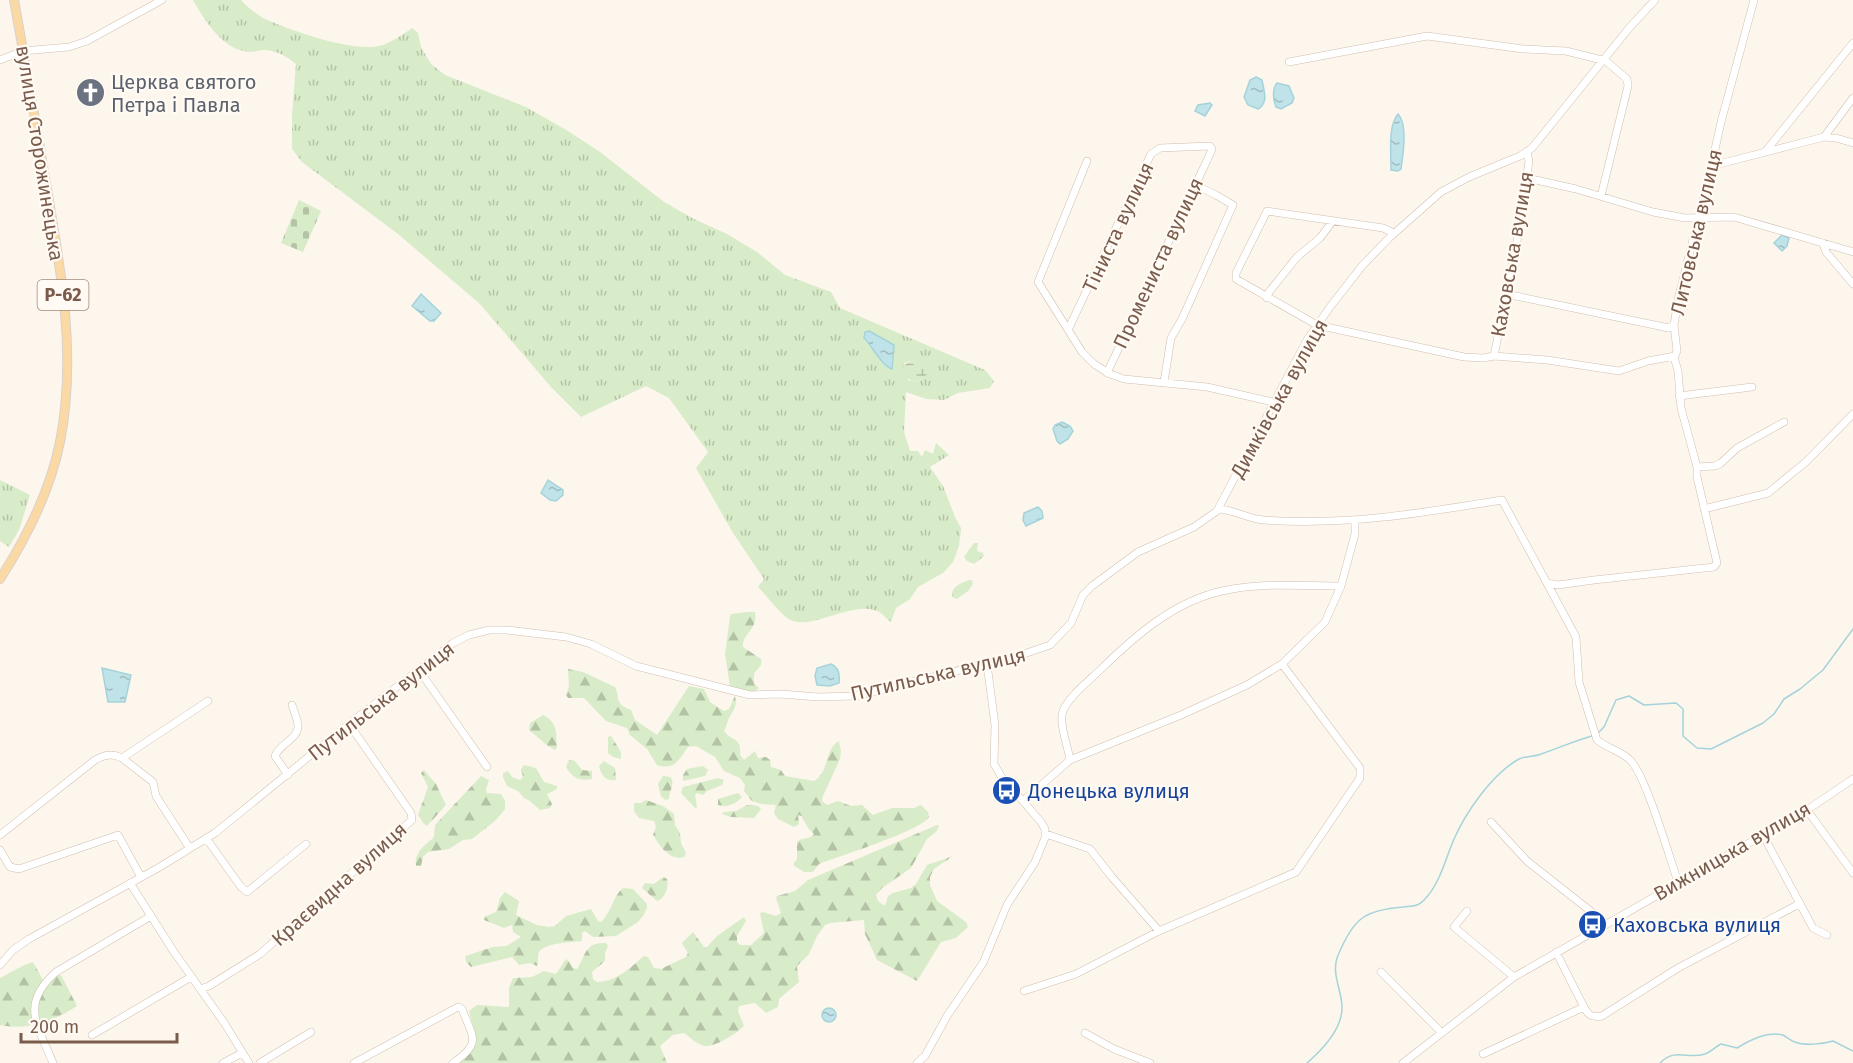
<svg xmlns="http://www.w3.org/2000/svg" width="1853" height="1063" font-family="'Fira Sans',sans-serif">
  <style>
    .grass { fill: url(#grass-tufts); fill-rule: evenodd }
    .forest { fill: url(#forest-firs) }
    .wetland { fill: url(#wetland-marsh) }
    .cemetery { fill: url(#cemetery-stones) }
    .water { fill: url(#water-ripples); stroke: #a5d3da; stroke-width: 1.5 }
    .lines { fill: none; stroke-linecap: round; stroke-linejoin: round }
    .stream { stroke: #a5d3da; stroke-width: 1.5 }
    .minor-casing { stroke: #d1beb0; stroke-width: 8 }
    .major-casing { stroke: #dad1cd; stroke-width: 10 }
    .minor { stroke: #fff; stroke-width: 7 }
    .major { stroke: #fbd9a5; stroke-width: 8 }
    .labels { text-anchor: middle; stroke-width: 4.5; stroke-linejoin: round; paint-order: stroke }
    .shield { fill: #fffaf3; stroke: #a28b7f; stroke-width: 1.5 }
    .shield-label { font-size: 18px; font-weight: bold; fill: #7a5c4d }
    .worship-label { font-size: 20px; fill: #5b616d; stroke: #fffaf3; text-anchor: start }
    .street-label { font-size: 20px; fill: #7a5c4d; stroke: #fffaf3 }
    .transit-label { font-size: 20px; fill: #164399; stroke: #fffaf3; text-anchor: start }
  </style>
  <defs>
    <pattern id="grass-tufts" width="24" height="20" patternUnits="userSpaceOnUse" patternTransform="scale(1.5)"><rect width="24" height="20" fill="#d8ecc9"/><path d="M3 7l-1-3M5 7V3M7 7l1-3M15 17l-1-3M17 17v-4M19 17l1-3" fill="none" stroke="#b4c2a5"/></pattern>
    <pattern id="forest-firs" width="22" height="20" patternUnits="userSpaceOnUse" patternTransform="scale(1.5)"><rect width="22" height="20" fill="#d8ecc9"/><path d="M5 1l3.5 6h-7zM16 11l3.5 6h-7z" fill="#b4c2a5"/></pattern>
    <pattern id="wetland-marsh" width="20" height="14" patternUnits="userSpaceOnUse" patternTransform="scale(1.5)"><rect width="20" height="14" fill="#d8ecc9"/><path d="M1 5h8M5 5V1M11 12h8M15 12V8" fill="none" stroke="#b4c2a5"/></pattern>
    <pattern id="cemetery-stones" width="16" height="16" patternUnits="userSpaceOnUse" patternTransform="scale(1.5)"><rect width="16" height="16" fill="#d8ecc9"/><path d="M2 7V4a2 2 0 0 1 4 0v3zM10 15v-3a2 2 0 0 1 4 0v3z" fill="#b4c2a5"/></pattern>
    <pattern id="water-ripples" width="26" height="14" patternUnits="userSpaceOnUse" patternTransform="scale(1.5)"><rect width="26" height="14" fill="#bfe3e8"/><path d="M2 4q2-2 4 0t4 0M15 11q2-2 4 0t4 0" fill="none" stroke="#a0bbbe"/></pattern>
  </defs>
  <rect width="100%" height="100%" fill="#fdf6ec"/>
  <!-- grass -->
  <path class="grass" d="M193 0H241C247 7 255 13 263 18 288 30 352 52 379 46 391 43 402 35 412 28L418 33 421 47 431 64 445 75 526 107 568 131 600 152 664 202 694 219 727 234 757 252 785 275 831 292 840 308 985 370 994 381 990 388 958 393 944 400 926 399 906 392 904 432 910 451H918L922 457 925 450 933 454 936 443 949 455 930 467 943 486 955 517 961 528 959 546 953 562 943 573 918 587 910 599 896 608 891 622C886 619 883 613 877 611 851 600 808 634 787 618 776 609 768 597 758 587L764 579 733 533 696 468 708 452 669 398 646 386 581 417 551 387 480 304 398 234 302 162 292 149V114L296 64C286 56 276 50 263 50 257 51 250 53 244 51 221 47 204 19 193 0ZM867 331 894 345 881 360 864 339V336ZM911 361 929 373 917 382 908 380 904 363Z
    M0 480 30 495 19 530 9 547 0 541Z"/>
  <!-- forest -->
  <path class="forest" d="M974 543H978L977 551 983 553 984 556 974 564 967 561 964 557Z
    M972 580 973 584 968 591 957 599 952 597V592C955 585 964 581 972 580Z
    M748 612H755C758 631 742 633 743 647L761 659C763 667 757 668 754 674V684L759 688 753 693 730 686 725 654 730 617 731 614Z
    M568 669 583 672 615 687C621 701 614 703 631 710L635 720 657 735 689 686 704 689 710 702 724 711 729 709 735 696C737 705 735 709 730 716 727 721 727 726 724 731 732 742 742 737 740 755L744 760 755 751 758 758 766 757 770 760 771 767 781 770 785 776 814 781C829 773 825 748 839 741L841 752 840 759 823 796 822 801 827 805 838 801 851 806 862 805 873 815 892 808H914L921 805 928 812 929 817C920 831 840 856 819 864L813 872H804L793 865 797 859V842C801 837 810 840 814 834L808 828 802 816 798 815 799 824 794 827 778 819 774 813 776 805 761 804 752 801 744 791 745 785 740 778 724 771 715 757 696 746 688 747C679 759 675 771 657 765L647 749 630 735 627 728 606 721 584 698H568L566 695 569 686Z
    M543 715C558 722 556 734 557 748L555 750 548 746 529 730 530 723Z
    M611 736 621 752V759L613 757 608 753V737Z
    M569 760 575 761 582 770 592 771V779C580 781 573 779 566 767Z
    M604 761 615 768 616 780C606 782 601 775 599 766Z
    M524 765 536 768 544 782 557 786V789L547 794 552 804 550 808 540 810 530 801 524 798 518 791 507 786 503 777V773L508 771 512 777 520 780 523 777 521 769Z
    M703 766 708 770 705 776 683 781V775L687 769Z
    M424 770 436 784 446 805 427 826 423 823 418 815 428 787 421 773Z
    M481 776 489 780 486 790 487 793 501 794 505 801V809L496 820 472 839 463 840 449 849 428 852 423 857 421 866H416C414 851 426 845 434 837L435 825Z
    M663 776 670 777C676 782 669 791 669 799L665 800 661 796 658 784Z
    M718 778 724 780 722 785 707 791 703 795 697 793 695 795 697 807 696 809 681 793 683 787Z
    M738 793 742 797C736 804 727 808 718 805V799Z
    M646 800 663 806 674 814 675 825 680 833 681 843 686 853 684 857C669 861 660 846 653 835L656 827 654 821 639 818 634 811V803H641Z
    M747 805 758 806 761 809 754 818 731 817 722 814 724 812 736 811Z
    M937 825 939 826 936 832 927 839 911 868 882 888 876 895 878 901 885 906 888 896 893 893 911 888 916 884 927 865 953 856 934 869 930 877V885L937 901 966 922 968 927 956 938 941 942 917 981 877 960 865 934 864 920 830 923 825 925 817 936 809 954 797 966 799 982 779 999 778 1007 766 1013 755 1003 739 1006 738 1011 744 1026C737 1033 716 1047 705 1046 697 1045 690 1037 684 1033L673 1035 660 1046 667 1063H457C482 1045 475 1037 469 1011L477 1005 509 1007V988L513 978 532 977 544 971 556 974 566 959 569 961 573 968 577 969C586 956 584 942 606 943L608 946 605 953V961L592 972 593 979 597 982C616 982 631 967 644 956L648 957 654 968 661 969 686 957 688 953 682 943 693 932 704 947H707L717 936 744 917 746 921 737 936V942L740 945H751L764 933 760 913 763 912 776 916 781 913 776 898 777 896 795 891 808 880Z
    M663 877 667 879C669 888 665 898 657 901L642 888 645 883 654 884Z
    M623 888 633 889 647 904V908L643 916 638 922 616 936 593 937 585 931 582 933V941C572 942 544 943 539 952 537 956 539 962 537 966L530 963 519 965 512 957 471 967 466 962 465 956 493 947 507 946 521 937 513 932 512 925 504 928 484 920V917L496 912 500 898 505 892 519 901 516 915 537 925 549 927 555 926 566 916 591 909 598 921 601 922C612 911 613 896 623 888Z
    M33 962 43 980 61 975 77 1006C54 1021 27 1031 0 1025V978C12 972 20 966 33 962Z"/>
  <!-- wetland -->
  <path class="wetland" d="M911 361 923 364 929 373 917 382C908 380 902 376 903 366Z"/>
  <!-- cemetery -->
  <path class="cemetery" d="M299 200 321 211 303 252 281 243Z"/>
  <!-- water -->
  <path class="water" d="M1256 77 1262 80C1264 91 1269 103 1258 109L1248 105 1244 97 1250 80Z
    M1277 83 1289 86 1294 98 1292 103 1281 109 1276 107C1273 100 1272 89 1277 83Z
    M1210 103 1212 105 1205 116 1195 111 1198 105Z
    M1398 114C1408 124 1403 155 1401 169L1398 171 1391 170V167C1391 151 1388 126 1398 114Z
    M1782 235 1789 238 1787 246 1782 251 1774 243Z
    M421 294 441 313 434 321H430L412 306Z
    M869 331 894 345 892 369C881 365 873 347 864 338L865 332Z
    M1062 422 1070 426 1073 431 1068 439 1060 444 1057 441 1053 429 1055 425Z
    M548 480 563 490V495L556 501 550 500 541 493Z
    M1038 507 1042 511 1043 518 1026 526 1023 520 1024 513Z
    M831 664C839 667 840 675 839 683L830 686 817 685 815 676 817 668Z
    M102 668 131 675 125 702H108Z
    M822 1015a7 7 0 1 1 14 0a7 7 0 1 1-14 0Z"/>
  <g class="lines">
    <!-- stream -->
    <path class="stream" d="M1599 732 1604 727 1616 700 1629 696 1644 705 1676 703 1683 709V736L1697 748 1711 749 1763 723 1774 714 1784 699 1800 689 1823 670 1853 629
      M1307 1063C1322 1050 1343 1028 1342 1006 1341 987 1330 972 1339 953 1354 918 1365 910 1403 907 1411 906 1418 907 1424 900 1440 884 1445 860 1454 839 1466 812 1492 774 1519 759 1525 756 1534 757 1541 754 1559 748 1574 741 1592 736
      M1660 1063C1676 1047 1687 1060 1705 1054 1711 1052 1715 1047 1721 1044L1737 1048C1750 1040 1767 1031 1783 1035 1787 1037 1791 1041 1795 1042 1805 1046 1823 1044 1833 1041L1853 1051"/>
    <defs>
      <path id="minor" d="M0 60 23 51 69 47 87 41 162 0
        M1289 62 1427 36 1523 49 1566 51 1606 61 1627 79 1628 86 1601 196
        M1824 137 1853 98
        M1765 152 1853 43
        M1087 161 1038 282 1082 352 1094 364 1110 374 1124 379 1207 387 1273 402
        M1715 165 1824 137 1836 138 1853 143
        M1527 178 1576 189 1653 212 1685 218 1734 217 1853 252
        M1394 233 1383 228 1267 211 1236 273V279L1317 325 1464 357 1483 358 1494 356 1547 360 1619 371 1648 361 1675 356 1677 351 1674 325 1678 300 1706 187 1714 168V154L1721 122 1754 0
        M1823 243 1826 252 1853 284
        M1506 294 1664 327 1668 328 1674 325
        M1267 298 1269 292 1297 257 1320 238 1332 222
        M1068 330 1151 154 1160 148 1210 146 1212 149 1210 154 1107 373
        M1494 356 1518 236 1529 161 1527 152
        M1164 382 1171 338 1182 319 1233 205 1216 195 1195 185
        M1679 396 1752 387
        M1697 467 1715 466 1721 463 1737 448 1784 422
        M1219 509C1235 510 1248 519 1264 520 1344 526 1423 513 1502 500L1576 637 1579 682 1597 740C1607 748 1620 751 1629 759 1645 772 1670 859 1678 882
        M1704 509 1768 493 1807 461 1853 414
        M1547 583 1558 585 1594 580 1714 567 1717 563 1697 477V467L1681 408 1678 371 1674 357
        M419 670 487 767
        M122 758 153 782 156 796 189 847
        M1070 760C1068 746 1060 728 1062 715 1064 700 1090 680 1100 670 1135 636 1173 602 1222 591 1260 582 1302 586 1341 586
        M288 775 275 756C280 743 299 739 298 725 297 718 294 711 292 705
        M1023 801 1070 760 1181 715 1247 685 1282 664 1325 622 1341 586 1355 534V521
        M1807 810 1853 873
        M1491 822 1527 861 1607 924
        M1046 834 1090 849 1111 876 1159 931
        M0 835 95 760C104 755 112 753 122 758L208 701
        M1763 835 1813 928 1827 935
        M206 838 241 887 247 892 306 844
        M0 850 10 867 19 869 118 835 141 877
        M130 883 174 952 225 1024 249 1063
        M1467 911 1454 927 1514 977
        M1556 952 1584 1007
        M0 965 13 950 29 939 158 868 215 833 349 724 453 643 469 635 489 630H507L566 637 591 644 636 666 750 695 781 694 818 697 856 696 1021 655 1050 645 1071 623 1083 595 1092 586 1138 552 1194 527 1217 511 1307 340 1330 307 1362 266 1389 238 1441 192 1469 177 1520 156 1532 148 1630 27 1655 0
        M1381 972 1441 1032
        M200 989 209 986 260 954 412 820 411 813 349 724
        M1024 991 1076 974 1159 931 1296 872 1360 778V768L1282 664
        M1085 1033 1114 1049 1150 1063
        M92 1035 191 977
        M1483 1054 1584 1007C1588 1015 1592 1018 1602 1016L1678 968 1799 904
        M53 1063C37 1024 20 1004 56 972L151 916
        M223 1063 242 1053
        M260 1063 311 1032
        M354 1063 458 1007 462 1009C473 1038 482 1043 453 1063
        M917 1063 925 1056 947 1016 983 963 1007 905 1035 862 1045 838V829L1041 822 1001 776 994 764 995 725 987 664
        M1403 1063 1514 977 1807 810 1853 779"/>
      <path id="major" d="M0 579C27 537 50 492 60 442 77 356 61 269 46 184 36 123 25 61 14 0"/>
    </defs>
    <!-- minor casing -->
    <use href="#minor" class="minor-casing"/>
    <!-- major casing -->
    <use href="#major" class="major-casing"/>
    <!-- minor -->
    <use href="#minor" class="minor"/>
    <!-- major -->
    <use href="#major" class="major"/>
  </g>
  <!-- icons -->
  <defs>
    <symbol id="church-disc" viewBox="-11 -11 22 22"><circle r="9.5" fill="#6b7280" stroke="#fffaf3"/><path d="M-1.2-6h2.4v3.5h3.3v2.4h-3.3V6h-2.4V-.1h-3.3v-2.4h3.3Z" fill="#fff"/></symbol>
    <symbol id="bus-disc" viewBox="-11 -11 22 22"><circle r="9.5" fill="#1a4fb4" stroke="#fffaf3"/><path d="M-5-6H5V4H4V6H2V4H-2V6H-4V4H-5ZM-3.5-4V0h7V-4ZM-3.5 1.2v1.5H-2V1.2ZM2 1.2v1.5H3.5V1.2Z" fill="#fff"/></symbol>
  </defs>
  <g fill-rule="evenodd">
    <use href="#church-disc" x="74" y="76" width="33" height="33"/>
    <use href="#bus-disc" x="990" y="774" width="33" height="33"/>
    <use href="#bus-disc" x="1576" y="908" width="33" height="33"/>
  </g>
  <g class="labels">
    <!-- shield labels -->
    <rect class="shield" x="37.5" y="280" width="51" height="30" rx="4.5"/>
    <g class="shield-label">
      <text x="63" y="301">Р-62</text>
    </g>
    <!-- worship labels -->
    <g class="worship-label">
      <text x="111" y="89">Церква святого<tspan x="111" dy="23">Петра і Павла</tspan></text>
    </g>
    <!-- street labels -->
    <g class="street-label">
      <text transform="translate(40 153) rotate(81)" y="7">вулиця Сторожинецька</text>
      <text transform="translate(1118 227) rotate(-65)" y="7">Тіниста вулиця</text>
      <text transform="translate(1696 232) rotate(-77)" y="7">Литовська вулиця</text>
      <text transform="translate(1512 254) rotate(-80)" y="7">Каховська вулиця</text>
      <text transform="translate(1158 263) rotate(-65)" y="7">Промениста вулиця</text>
      <text transform="translate(1279 398) rotate(-61)" y="7">Димківська вулиця</text>
      <text transform="translate(938 674) rotate(-13)" y="7">Путильська вулиця</text>
      <text transform="translate(381 701) rotate(-38)" y="7">Путильська вулиця</text>
      <text transform="translate(1732 851) rotate(-30)" y="7">Вижницька вулиця</text>
      <text transform="translate(339 884) rotate(-42)" y="7">Краєвидна вулиця</text>
    </g>
    <!-- transit labels -->
    <g class="transit-label">
      <text x="1028" y="798">Донецька вулиця</text>
      <text x="1613" y="932">Каховська вулиця</text>
    </g>
  </g>
  <!-- scale -->
  <path d="M21 1033v9h156v-9" fill="none" stroke="#7a5c4d" stroke-width="3"/>
  <text x="30" y="1033" font-size="18" fill="#7a5c4d" stroke="#fffaf3" stroke-width="4.5" paint-order="stroke">200 m</text>
</svg>
